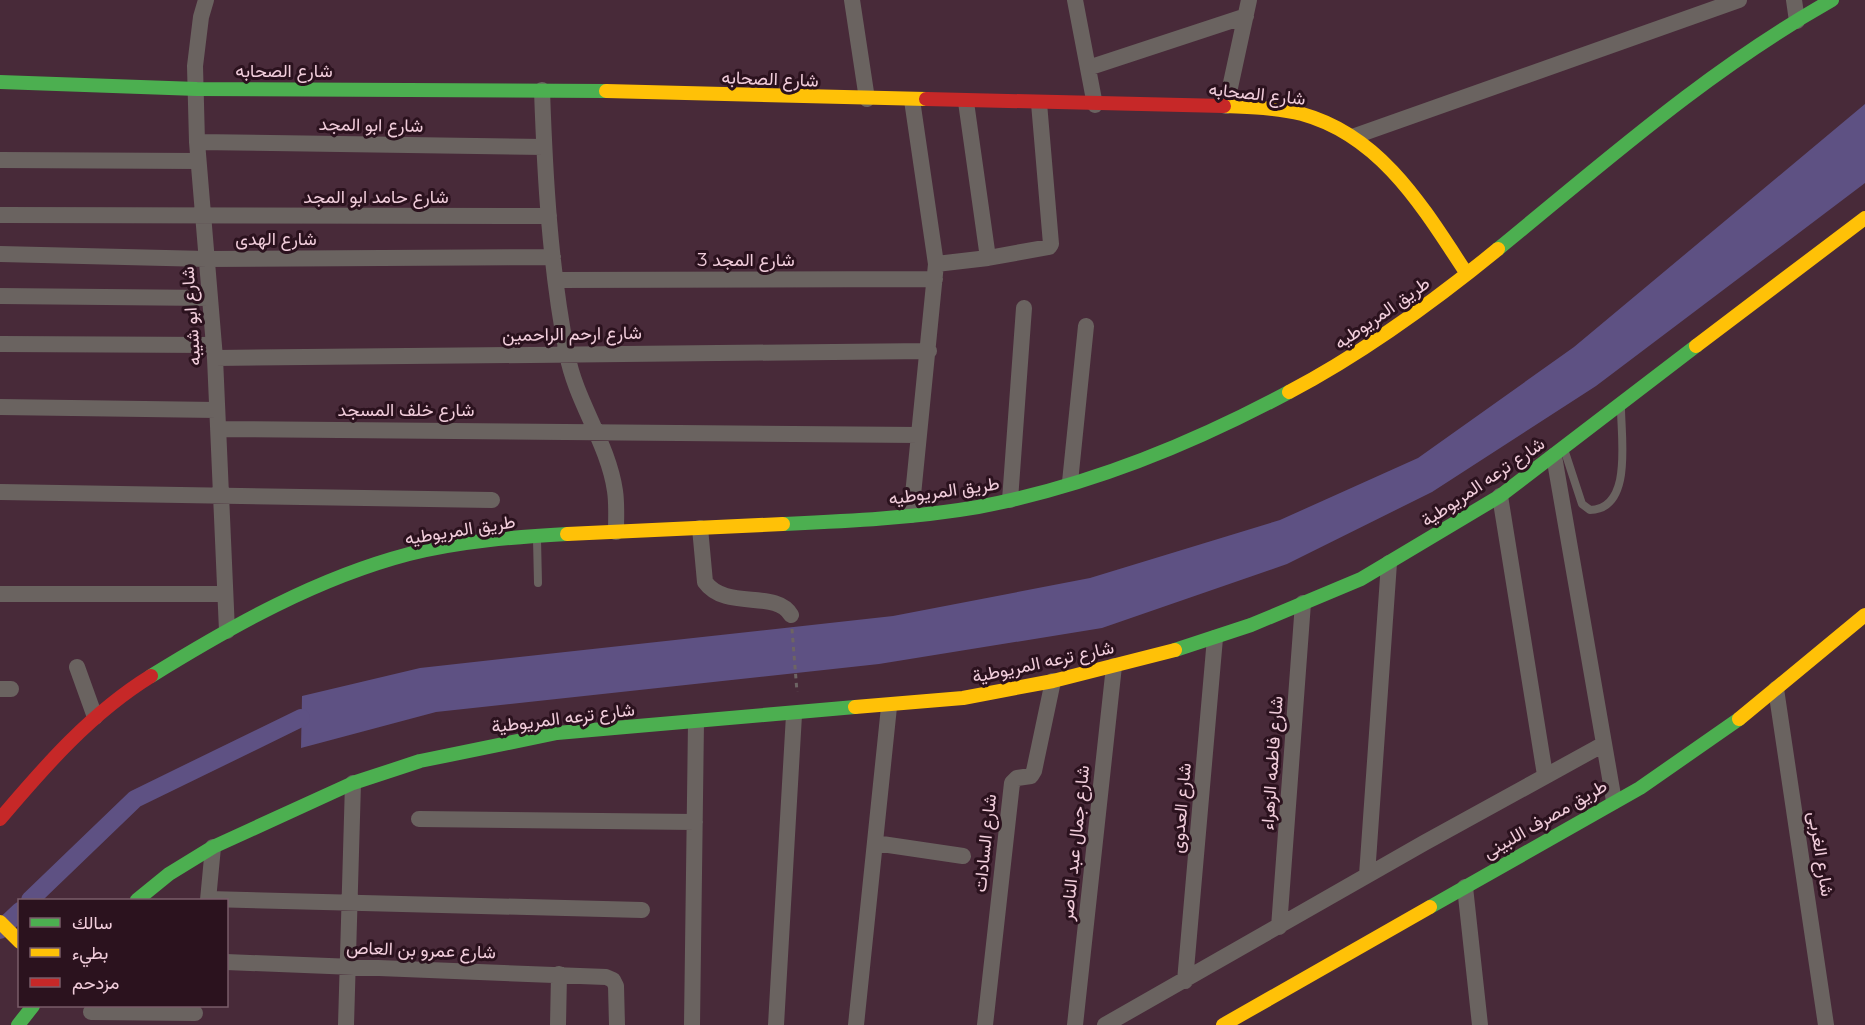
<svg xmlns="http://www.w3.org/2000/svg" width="1865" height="1025" font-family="Montserrat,Vazirmatn,sans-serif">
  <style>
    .water { fill: #5e5183 }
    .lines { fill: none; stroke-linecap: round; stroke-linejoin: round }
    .canal { stroke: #5e5183; stroke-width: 18 }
    .path { stroke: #6d6464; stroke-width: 3; stroke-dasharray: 4.5 4.5; stroke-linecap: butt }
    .lane { stroke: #6a6360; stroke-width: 8 }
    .street { stroke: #6a6360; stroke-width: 16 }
    .fast { stroke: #4caf50; stroke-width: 14 }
    .slow { stroke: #ffc107; stroke-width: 14 }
    .jam { stroke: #c62828; stroke-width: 14 }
    .labels { text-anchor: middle; stroke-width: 6; stroke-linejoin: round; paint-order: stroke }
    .street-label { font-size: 18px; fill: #f1cddb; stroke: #2b121e }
  </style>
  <rect width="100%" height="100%" fill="#482a39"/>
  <!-- water -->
  <path class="water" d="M1865 104V183L1596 386 1432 492 1287 564 1102 628 879 664 436 712 301 748 302 696 420 668 893 616 1090 578 1280 520 1418 458 1574 347Z"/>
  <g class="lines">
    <!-- canal -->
    <path class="canal" d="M30 900 135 799 301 718
      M0 930 20 911"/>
    <!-- path -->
    <path class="path" d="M792 629 797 692"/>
    <!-- lane -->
    <path class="lane" d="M1564 449 1582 504 1590 510C1633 509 1621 438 1621 408
      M537 539 538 583"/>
    <!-- street -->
    <path class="street" d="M206 0 201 17 195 66 197 142 215 358 227 631
      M852 0 867 99
      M1075 0 1095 105
      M1794 0 1797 21
      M1088 68 1246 16
      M542 90C545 178 550 267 567 354 576 402 608 443 615 491 617 504 616 519 616 532
      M1226 106 1249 0
      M1355 136 1739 0
      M197 142 544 147
      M0 160 198 161
      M0 215 549 216
      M0 254 207 259 553 257
      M988 258 1049 247 1051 244 1039 103
      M936 264 988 258 966 102
      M557 280 935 279
      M0 296 210 298
      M0 344 214 345
      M215 358 929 351
      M0 407 217 410
      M218 429 919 435
      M1554 456 1614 801
      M1070 482 1086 326
      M0 492 492 500
      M1500 496 1545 775
      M1010 500 1024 308
      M911 515 936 264 912 100
      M700 528 705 582C726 611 776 589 791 615
      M0 594H224
      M77 667 95 717
      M0 689H11
      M1776 689 1826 1025
      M419 819 695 822
      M875 843 963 856
      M1367 875 1389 563
      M1465 887 1480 1025
      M208 899 642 910
      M208 900 213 847
      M1279 927 1303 603
      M226 962 606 977 613 980 616 986 617 1025
      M1185 981 1215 638
      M91 1012 195 1013
      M346 1025 353 783
      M558 1025 559 974
      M692 1025 696 722
      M776 1025 794 715
      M856 1025 889 707
      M985 1025 1012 783 1017 778 1031 776 1034 771 1053 681
      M1075 1025 1114 666
      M1105 1025 1424 843 1604 744"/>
    <!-- fast -->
    <path class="fast" d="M0 82 197 89 606 91
      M1498 249C1607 160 1708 70 1832 0
      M783 524C848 521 914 518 978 507 1086 487 1192 444 1289 392
      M1175 650 1251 625 1361 579 1500 496 1696 346
      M151 676C232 626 317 578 409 554 460 541 515 537 567 534
      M137 900 169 874 213 847 353 783 420 761 557 733 855 707
      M1430 907 1640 788 1739 719
      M18 1025 33 1006"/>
    <!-- slow -->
    <path class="slow" d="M606 91 926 99
      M1224 106C1250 107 1277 108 1302 114 1382 136 1424 209 1467 274
      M1696 346 1865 218
      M1289 392C1363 353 1432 303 1498 249
      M567 534 783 524
      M855 707 963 698 1053 681 1175 650
      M1739 719 1865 615
      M0 922 20 942
      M1223 1025 1430 907"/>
    <!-- jam -->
    <path class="jam" d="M926 99 1224 106
      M0 819C45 766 91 713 151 676"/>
  </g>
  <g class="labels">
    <!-- street labels -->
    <g class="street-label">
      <text x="284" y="77">شارع الصحابه</text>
      <text transform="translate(770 79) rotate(2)" y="6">شارع الصحابه</text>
      <text transform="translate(1257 94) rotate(6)" y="6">شارع الصحابه</text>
      <text transform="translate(371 125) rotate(1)" y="6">شارع ابو المجد</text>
      <text x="376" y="203">شارع حامد ابو المجد</text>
      <text x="276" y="245">شارع الهدى</text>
      <text x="746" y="266">شارع المجد 3</text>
      <text transform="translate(1382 313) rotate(-35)" y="6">طريق المريوطيه</text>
      <text transform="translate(191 316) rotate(-94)" y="6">شارع ابو شيبه</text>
      <text transform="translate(572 334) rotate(-1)" y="6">شارع ارحم الراحمين</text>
      <text x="406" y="416">شارع خلف المسجد</text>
      <text transform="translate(1483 482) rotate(-34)" y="6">شارع ترعه المريوطية</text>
      <text transform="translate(944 491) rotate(-8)" y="6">طريق المريوطيه</text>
      <text transform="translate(460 530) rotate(-9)" y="6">طريق المريوطيه</text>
      <text transform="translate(1043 662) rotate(-12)" y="6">شارع ترعه المريوطية</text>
      <text transform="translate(563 718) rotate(-7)" y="6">شارع ترعه المريوطية</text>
      <text transform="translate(1272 763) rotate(-86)" y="6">شارع فاطمه الزهراء</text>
      <text transform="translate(1181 808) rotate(-85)" y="6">شارع العدوى</text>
      <text transform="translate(1545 819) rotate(-30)" y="6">طريق مصرف اللبينى</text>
      <text transform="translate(985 843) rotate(-84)" y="6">شارع السادات</text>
      <text transform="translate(1075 843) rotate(-84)" y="6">شارع جمال عبد الناصر</text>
      <text transform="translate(1821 854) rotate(81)" y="6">شارع الغربى</text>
      <text transform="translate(421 950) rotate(2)" y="6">شارع عمرو بن العاص</text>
    </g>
  </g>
  <!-- legend -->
  <rect x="18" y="899" width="210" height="108" fill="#2b121e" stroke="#7a5d6a" stroke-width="1.5"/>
  <rect x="30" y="918" width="30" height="9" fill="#4caf50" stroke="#7a5d6a" stroke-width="1.5"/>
  <text x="72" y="929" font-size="18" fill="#f1cddb">سالك</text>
  <rect x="30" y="948" width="30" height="9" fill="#ffc107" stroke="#7a5d6a" stroke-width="1.5"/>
  <text x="72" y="959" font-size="18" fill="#f1cddb">بطيء</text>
  <rect x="30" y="978" width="30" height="9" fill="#c62828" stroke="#7a5d6a" stroke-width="1.5"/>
  <text x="72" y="989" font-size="18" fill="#f1cddb">مزدحم</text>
</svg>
